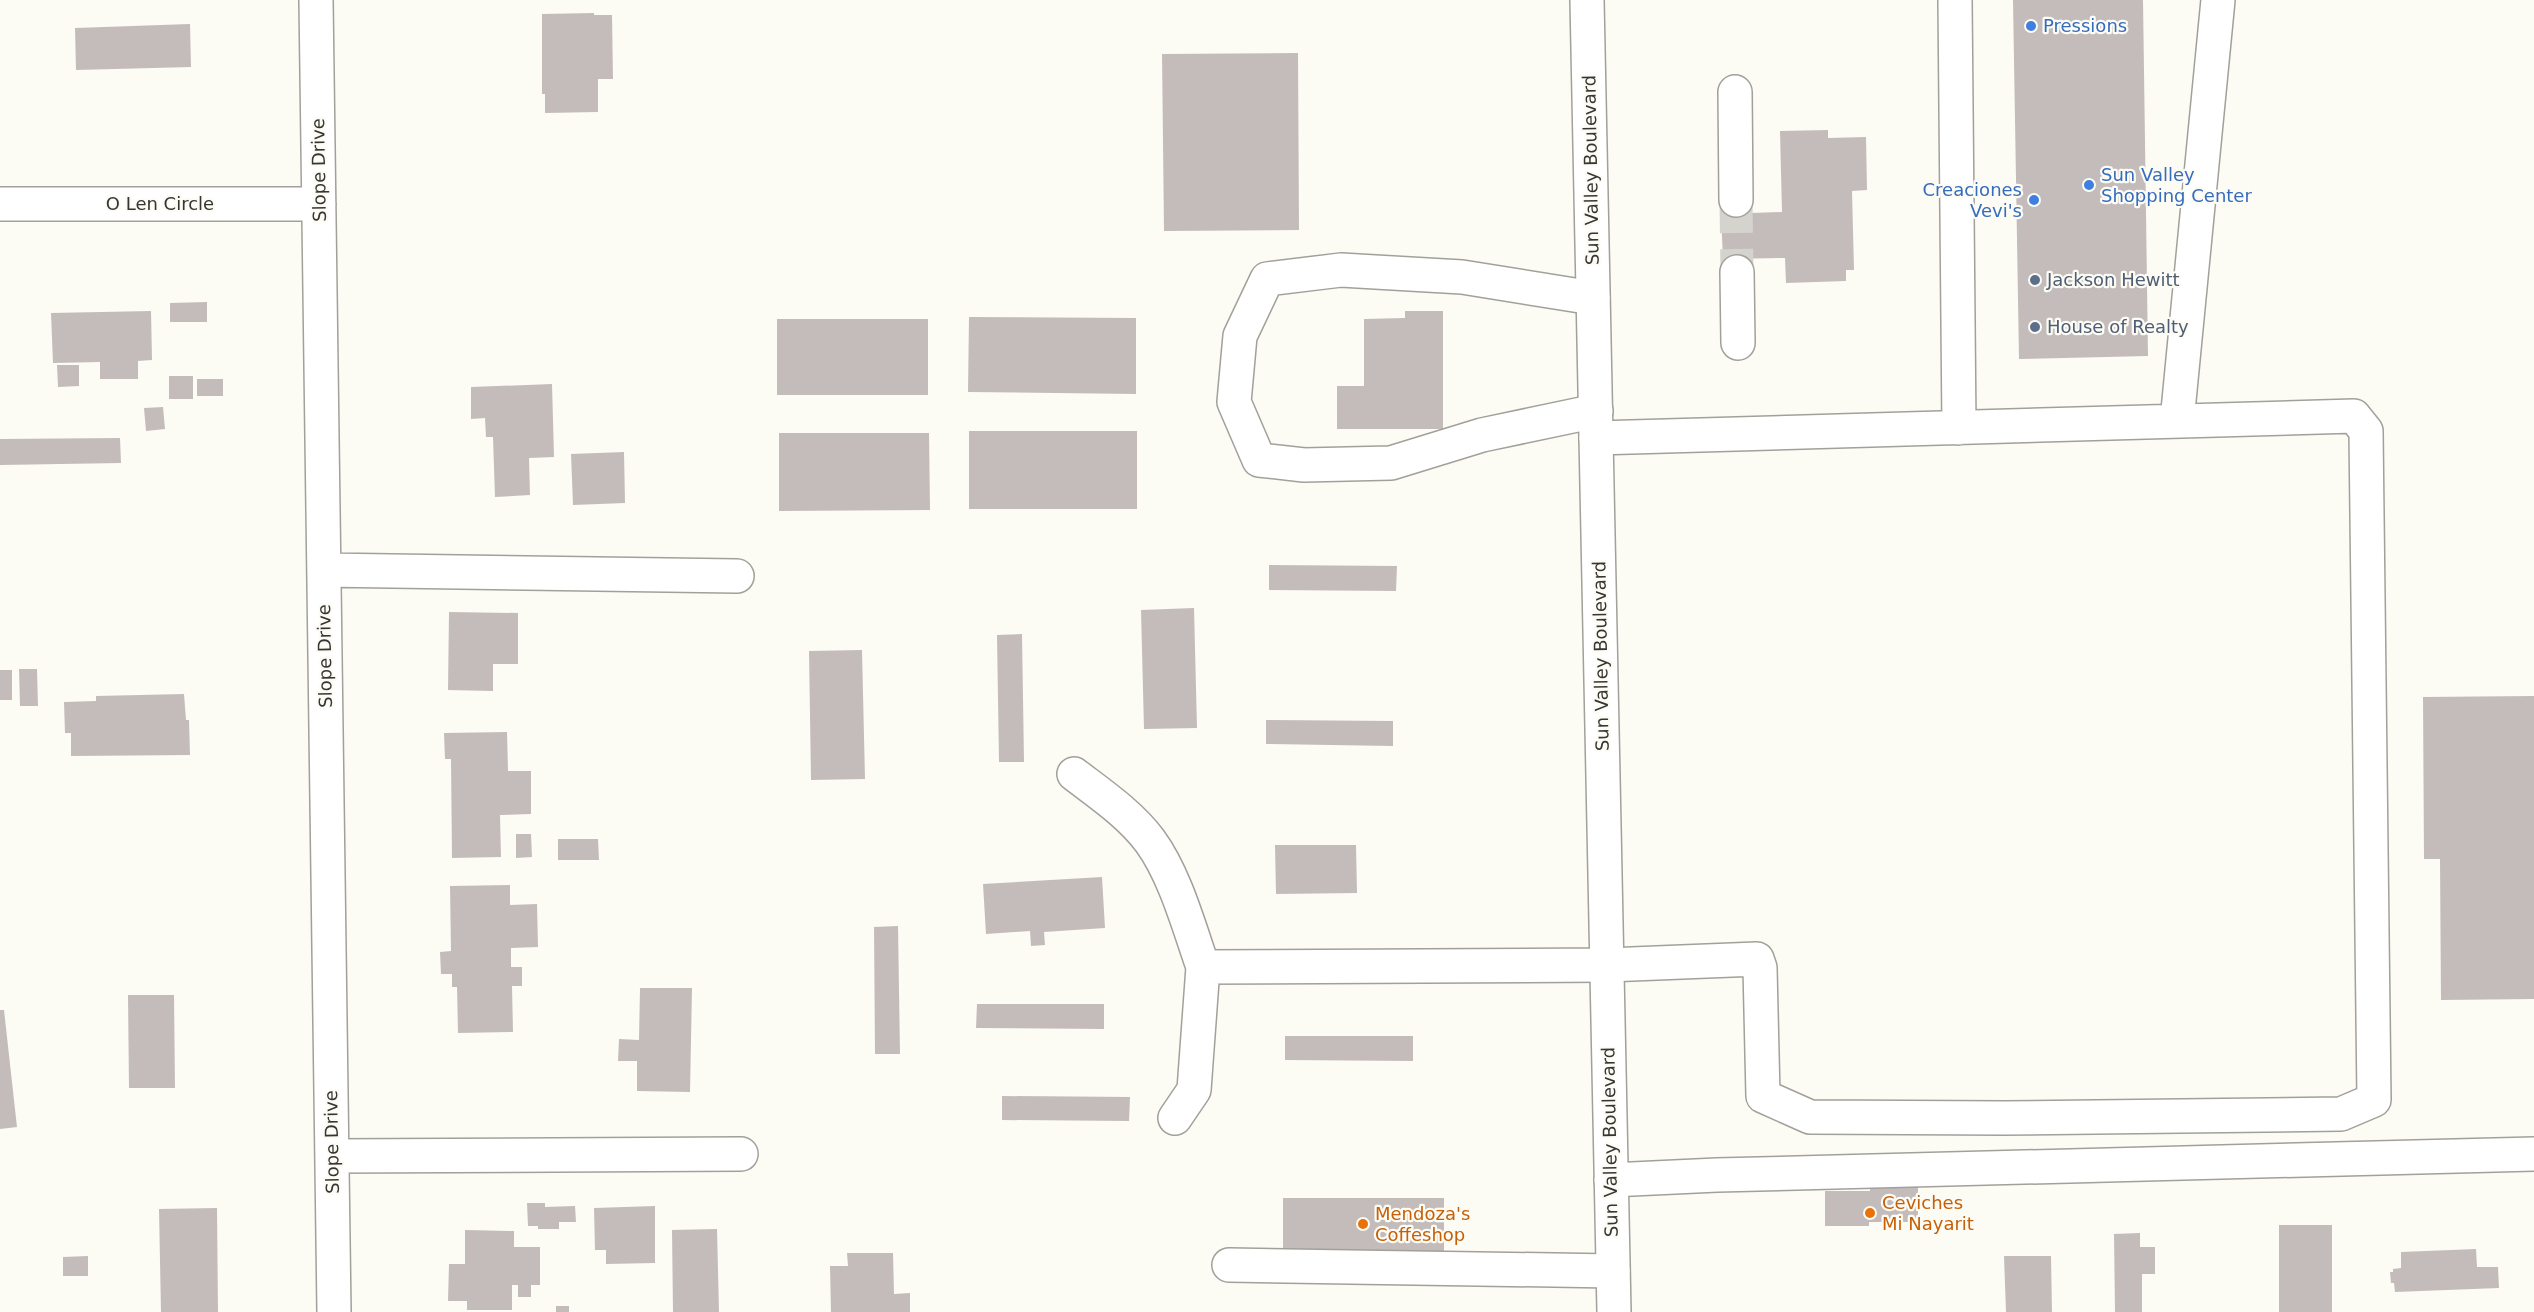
<svg xmlns="http://www.w3.org/2000/svg" width="2534" height="1312" font-family="'DejaVu Sans',sans-serif">
  <style>
    .building { fill: #c4bcbb }
    .lines { fill: none; stroke-linecap: round; stroke-linejoin: round }
    .minor-tunnel { stroke: #d4d3cd; stroke-width: 33; stroke-dasharray: 33 16; stroke-linecap: butt }
    .minor-casing { stroke: #a2a09a; stroke-width: 36 }
    .major-casing { stroke: #a2a09a; stroke-width: 36 }
    .minor { stroke: #fff; stroke-width: 33 }
    .major { stroke: #fff; stroke-width: 33 }
    .shop-dot { fill: #3f7fe0; stroke: #fcfbf4; stroke-width: 2 }
    .service-dot { fill: #5c6f8a; stroke: #fcfbf4; stroke-width: 2 }
    .food-dot { fill: #e8710a; stroke: #fcfbf4; stroke-width: 2 }
    .labels { text-anchor: middle; stroke-width: 4.5; stroke-linejoin: round; paint-order: stroke }
    .shop-label { font-size: 18px; fill: #366cbe; stroke: #fcfbf4; text-anchor: start }
    .street-label { font-size: 18px; fill: #363533; stroke: #fcfbf4 }
    .service-label { font-size: 18px; fill: #4e5e75; stroke: #fcfbf4; text-anchor: start }
    .food-label { font-size: 18px; fill: #c56008; stroke: #fcfbf4; text-anchor: start }
  </style>
  <rect width="100%" height="100%" fill="#fcfbf4"/>
  <!-- building -->
  <path class="building" d="M2013 0H2143L2148 356 2019 359Z
    M594 13V15H612L613 79H598V112L545 113V94H542V14Z
    M190 24 191 67 76 70 75 28Z
    M1298 53 1299 230 1164 231 1162 54Z
    M1828 130V138L1866 137 1867 190 1852 191 1854 270H1846V281L1786 283 1785 258 1723 259 1721 214 1782 212 1780 131Z
    M207 302V322H170V303Z
    M151 311 152 360 138 361V379H100V362L53 363 51 313Z
    M1405 311H1443V429H1337V386H1364V319L1405 318Z
    M969 317 1136 318V394L968 392Z
    M777 319H928V395H777Z
    M57 365H79V386L58 387Z
    M169 376H193V399H169Z
    M197 379H223V396H197Z
    M552 384 554 457 529 458 530 495 495 497 493 437H486L485 418 471 419V387Z
    M163 407 165 429 146 431 144 408Z
    M969 431H1137V509H969Z
    M779 433H929L930 510 779 511Z
    M120 438 121 463 0 465V439Z
    M624 452 625 503 573 505 571 454Z
    M1269 565 1397 566 1396 591 1269 590Z
    M1194 608 1197 728 1144 729 1141 610Z
    M449 612 518 613V664H493V691L448 690Z
    M1022 634 1024 762H999L997 635Z
    M862 650 865 779 811 780 809 651Z
    M19 669H37L38 706H20Z
    M0 670H12V700H0Z
    M184 694 186 720H189L190 755 71 756V733H65L64 702 96 701V696Z
    M2534 696V999L2441 1000 2440 859H2424L2423 697Z
    M1266 720 1393 721V746L1266 744Z
    M507 732 508 771H531V814L500 815 501 857 452 858 451 759H445L444 733Z
    M516 834H531L532 857 516 858Z
    M558 839H598L599 860H558Z
    M1275 845H1356L1357 893 1276 894Z
    M1102 877 1105 928 1044 932 1045 945 1031 946 1030 931 986 934 983 884Z
    M510 885V905L537 904 538 947 511 948V967H522V986H512L513 1032 458 1033 457 987H452V974H441L440 952 451 951 450 886Z
    M898 926 900 1054H875L874 927Z
    M640 988H692L690 1092 637 1091V1061H618L619 1039 639 1040Z
    M128 995H174L175 1088H129Z
    M977 1004H1104V1029L976 1028Z
    M0 1010H4L17 1127 0 1129Z
    M1285 1036H1413V1061L1285 1060Z
    M1002 1096 1130 1097 1129 1121 1002 1120Z
    M1870 1187H1918V1222H1869V1226H1825V1191H1870Z
    M1283 1198H1444V1251H1283Z
    M527 1203H545V1207L575 1206 576 1222H559V1229H538V1226H528Z
    M655 1206V1263L606 1264V1250H595L594 1208Z
    M217 1208 218 1312H161L159 1209Z
    M2279 1225H2332V1312H2279Z
    M717 1229 719 1312H673L672 1230Z
    M465 1230 514 1231V1247H540V1285H531V1297H518V1285H512V1310H467V1301H448L449 1264H465Z
    M2140 1233V1247H2155V1274H2142V1312H2115L2114 1234Z
    M2476 1249 2477 1267H2498L2499 1288 2395 1292 2394 1283H2391L2390 1272H2393V1269L2401 1268V1252Z
    M847 1253H893L894 1294 910 1293V1312H831L830 1266H848Z
    M88 1256V1276H63V1257Z
    M2004 1256H2051L2052 1312H2006Z
    M556 1306H569V1312H556Z"/>
  <g class="lines">
    <!-- minor-tunnel -->
    <path class="minor-tunnel" d="M1736 200 1737 272"/>
    <defs>
      <path id="minor" d="M316 0 334 1312
        M1955 0 1959 428
        M1735 92 1736 200
        M0 204H319
        M1737 272 1738 343
        M1593 298 1462 277 1341 270 1267 279 1240 336 1234 402 1259 460 1304 465 1391 463 1482 435 1596 411
        M2177 421 2218 0
        M324 570 737 576
        M1074 774C1100 794 1130 814 1150 841 1175 875 1189 927 1203 967L1607 965 1757 959 1760 968 1763 1096 1810 1117 2004 1118 2341 1114 2374 1100 2366 431 2354 416 1596 438
        M1175 1118 1194 1090 1203 967
        M332 1156 741 1154
        M1611 1180 1717 1175 2534 1154
        M1229 1265 1613 1271"/>
      <path id="major" d="M1587 0 1614 1312"/>
    </defs>
    <!-- minor casing -->
    <use href="#minor" class="minor-casing"/>
    <!-- major casing -->
    <use href="#major" class="major-casing"/>
    <!-- minor -->
    <use href="#minor" class="minor"/>
    <!-- major -->
    <use href="#major" class="major"/>
  </g>
  <!-- markers -->
  <g class="shop-dot">
    <circle cx="2031" cy="26" r="6"/>
    <circle cx="2089" cy="185" r="6"/>
    <circle cx="2034" cy="200" r="6"/>
  </g>
  <g class="service-dot">
    <circle cx="2035" cy="280" r="6"/>
    <circle cx="2035" cy="327" r="6"/>
  </g>
  <g class="food-dot">
    <circle cx="1870" cy="1213" r="6"/>
    <circle cx="1363" cy="1224" r="6"/>
  </g>
  <g class="labels">
    <!-- shop labels -->
    <g class="shop-label">
      <text x="2043" y="32">Pressions</text>
      <text x="2101" y="181">Sun Valley<tspan x="2101" dy="21">Shopping Center</tspan></text>
      <text x="2022" y="196" text-anchor="end">Creaciones<tspan x="2022" dy="21">Vevi's</tspan></text>
    </g>
    <!-- street labels -->
    <g class="street-label">
      <text transform="translate(319 170) rotate(-91)" y="6">Slope Drive</text>
      <text transform="translate(1591 170) rotate(-91)" y="6">Sun Valley Boulevard</text>
      <text x="160" y="210">O Len Circle</text>
      <text transform="translate(325 656) rotate(-91)" y="6">Slope Drive</text>
      <text transform="translate(1601 656) rotate(-91)" y="6">Sun Valley Boulevard</text>
      <text transform="translate(332 1142) rotate(-91)" y="6">Slope Drive</text>
      <text transform="translate(1610 1142) rotate(-91)" y="6">Sun Valley Boulevard</text>
    </g>
    <!-- service labels -->
    <g class="service-label">
      <text x="2047" y="286">Jackson Hewitt</text>
      <text x="2047" y="333">House of Realty</text>
    </g>
    <!-- food labels -->
    <g class="food-label">
      <text x="1882" y="1209">Ceviches<tspan x="1882" dy="21">Mi Nayarit</tspan></text>
      <text x="1375" y="1220">Mendoza's<tspan x="1375" dy="21">Coffeshop</tspan></text>
    </g>
  </g>
</svg>
